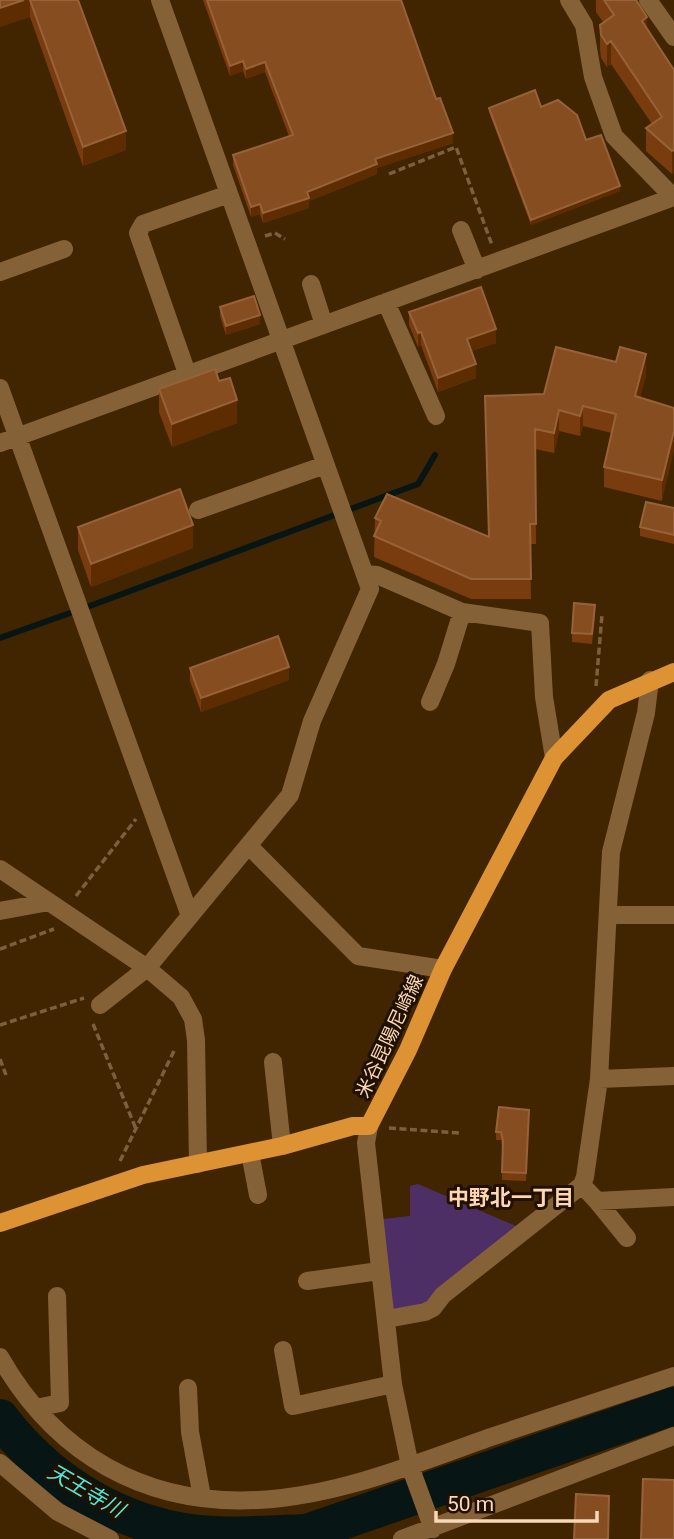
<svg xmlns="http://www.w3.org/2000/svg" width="674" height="1539" font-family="Roboto,'Noto Sans JP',sans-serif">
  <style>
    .green { fill: #4e2f65 }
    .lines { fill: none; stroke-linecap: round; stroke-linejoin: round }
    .stream { stroke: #071514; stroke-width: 6 }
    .river { stroke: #071514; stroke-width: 38 }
    .path { stroke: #7c5f3c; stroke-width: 3.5; stroke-dasharray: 7 3.5; stroke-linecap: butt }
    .minor { stroke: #856138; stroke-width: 18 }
    .major { stroke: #dd9333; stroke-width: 18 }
    .wall { fill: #793c0f }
    .shaded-wall { fill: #5d2c01 }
    .building { fill: #864d21; stroke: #986239; stroke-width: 2 }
    .labels { text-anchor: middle; stroke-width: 6; stroke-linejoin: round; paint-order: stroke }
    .street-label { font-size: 19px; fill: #f7d8b8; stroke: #211000 }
    .neighbourhood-label { font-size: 21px; font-weight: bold; fill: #fcd7b1; stroke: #211000 }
    .water-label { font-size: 21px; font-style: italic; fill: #48ece2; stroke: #211000 }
  </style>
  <rect width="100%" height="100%" fill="#412500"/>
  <!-- green -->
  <path class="green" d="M418 1184 516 1226 423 1305 390 1315 383 1219 410 1216V1186Z"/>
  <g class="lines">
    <!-- stream -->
    <path class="stream" d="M87 607 418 484 435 455
      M0 638 70 613"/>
    <!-- river -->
    <path class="river" d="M0 1418C44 1476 106 1517 178 1531 219 1539 265 1534 307 1533L674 1406"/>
    <!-- path -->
    <path class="path" d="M389 174 456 147 492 245
      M265 236 275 233 285 239
      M596 686 602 615
      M76 896 136 819
      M0 949 54 929
      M93 1024 136 1129
      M0 1025 84 998
      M0 1059 6 1075
      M389 1128 460 1133
      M120 1161 175 1049"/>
    <!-- minor -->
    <path class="minor" d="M569 0 584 25 593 77 614 136 673 197
      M648 0 674 37
      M461 230 477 270
      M0 272 64 249
      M311 284 324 325
      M386 302 436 416
      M188 376 138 233 143 224 229 194
      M0 388 190 916
      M0 443 674 197
      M198 510 325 465
      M365 574 377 575 462 612 540 623 544 697 554 758
      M430 702 446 664 462 612
      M250 847 358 956 443 969
      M0 869 147 968 181 997 193 1019 196 1040 198 1164
      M0 911 49 902
      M609 915H674
      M100 1005 147 968 290 795 312 721 370 589 160 0
      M273 1062 282 1146
      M599 1079 674 1076
      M369 1126 366 1143 393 1384 410 1466 433 1529
      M250 1153 258 1195
      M582 1185 597 1201 674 1197
      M597 1201 627 1238
      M307 1281 379 1271
      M387 1319 425 1312 433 1308 443 1295 582 1185 585 1177 599 1079 611 852 646 713 650 680
      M283 1350 293 1406 393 1384
      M0 1357C55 1454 145 1506 258 1500 337 1496 415 1464 488 1438 550 1417 612 1397 674 1376
      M188 1388 190 1432 202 1497
      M36 1408 60 1403 57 1296
      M0 1463 58 1512 110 1539
      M402 1539 674 1436"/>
    <!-- major -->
    <path class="major" d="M0 1223 143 1175 282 1146 353 1126H369L408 1050 443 969 554 758 609 700 674 672"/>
  </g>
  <!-- wall -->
  <path class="wall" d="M0 0H78L126 150 83 166 30 17Z
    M203 0H401L453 143 377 168V174L309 201V208L263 223 260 214 251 217 233 165V155L289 136 265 72 246 79 243 71 230 76Z
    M596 0H636L647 30 674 70V173L672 174 646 151V128L652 124 611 64 607 67 601 58 600 48V25L603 22 596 12Z
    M541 107 586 140 620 191 531 225 489 112V108Z
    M220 307 260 324 226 335 220 316Z
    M409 312 496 343 471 351 476 378 438 392 421 345 418 347 409 325Z
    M646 375 640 398 674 408 662 501 604 487V467L612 433 583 426 580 436 559 431 554 453 535 449 536 544H530L531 599H471L374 557 375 518 488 537 544 394Z
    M159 389 237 423 172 447 159 412Z
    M674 508V544L640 536V527Z
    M78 527 193 548 91 587 78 550Z
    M595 614 592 644 572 642V633Z
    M190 668 289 680 201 712 190 681Z
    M529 1110 526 1181 502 1180V1148L501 1140H496V1132Z"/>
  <!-- shaded-wall -->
  <path class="shaded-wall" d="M24 0H30V17L0 27V8Z
    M647 17V40L642 21Z
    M611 41V64L607 67V44Z
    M243 61V71L230 76V66Z
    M265 62V72L246 79V69Z
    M126 131V150L83 166V147Z
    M453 133V143L377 168V174L309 201V208L263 223V213L375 159Z
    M674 150V173L672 174V151Z
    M620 186V191L531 225V220Z
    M260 204V214L251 217V207Z
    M260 315V324L226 335V326Z
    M496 329V343L467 353V339Z
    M421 332V345L418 347V333Z
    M646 354V375L635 417V396Z
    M476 364V378L438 392V378Z
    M237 400V423L172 447V424Z
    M583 406V426L580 436V416Z
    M559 410V431L554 453V433Z
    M674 431V451L662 501V480Z
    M193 525V548L91 587V564Z
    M289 667V680L201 712V698Z"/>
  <!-- building -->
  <path class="building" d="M0 0H24L0 8Z
    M30 0H78L126 131 83 147Z
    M207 0H401L436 99 440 98 453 133 375 159 377 164 307 192 309 198 263 213 260 204 251 207 233 155 293 135 265 62 246 69 243 61 230 66Z
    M604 0H636L647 17 642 21 674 70V150L672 151 646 128 662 117 611 41 607 44 601 35 600 25 614 15Z
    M535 90 541 107 558 100 577 115 586 140 601 135 620 186 531 220 489 108Z
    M481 287 496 329 467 339 476 364 438 378 421 332 418 333 409 312Z
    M254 296 260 315 226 326 220 307Z
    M556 347 616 362 620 347 646 354 635 396 674 408V431L662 480 604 467 616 414 583 406 580 416 559 410 554 433 535 429 536 524H530L531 579H471L374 536 381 521 375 518 387 494 489 537 485 396 544 394Z
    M215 369 219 381 230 378 237 400 172 424 159 389Z
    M180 489 193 525 91 564 78 527Z
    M646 502 674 508V535L640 527Z
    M574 603 595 605 592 634 572 633Z
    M278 636 289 667 201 698 190 668Z
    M499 1107 529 1110 526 1173 502 1172 503 1141 501 1132H496Z
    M643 1479 674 1480V1539H641Z
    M576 1494 609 1496 608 1539H574Z"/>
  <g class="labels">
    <!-- street labels -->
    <g class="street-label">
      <text transform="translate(389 1036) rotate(-65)" y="7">米谷昆陽尼崎線</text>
    </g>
    <!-- neighbourhood labels -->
    <g class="neighbourhood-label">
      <text x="511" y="1205">中野北一丁目</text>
    </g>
    <!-- water labels -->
    <g class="water-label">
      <text transform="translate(86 1491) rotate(30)" y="7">天王寺川</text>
    </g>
  </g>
  <!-- scale -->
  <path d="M436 1511v10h161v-10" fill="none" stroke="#f7d8b8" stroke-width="3.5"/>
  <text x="447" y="1511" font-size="21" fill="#f7d8b8" stroke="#211000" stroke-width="5" paint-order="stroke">50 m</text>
</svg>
